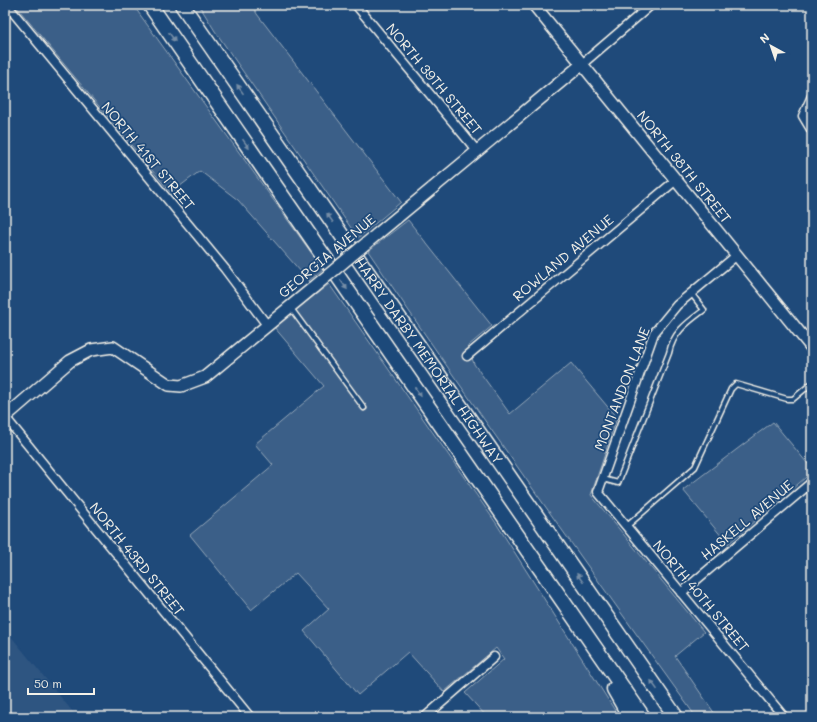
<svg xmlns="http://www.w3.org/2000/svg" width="817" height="722" font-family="Mali,sans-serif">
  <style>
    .built { fill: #2d5581 }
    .green { fill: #3a5f88; stroke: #97a8b8 }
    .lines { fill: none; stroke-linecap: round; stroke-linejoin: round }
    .lane-casing { stroke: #f4f1e8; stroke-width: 7 }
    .street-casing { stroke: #f4f1e8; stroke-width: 11 }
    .secondary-casing { stroke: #f4f1e8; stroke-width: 14 }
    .highway-casing { stroke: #f4f1e8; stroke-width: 17 }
    .lane { stroke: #1f4a7a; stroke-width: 4 }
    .street { stroke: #1f4a7a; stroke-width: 8 }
    .secondary { stroke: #1f4a7a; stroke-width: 11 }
    .highway { stroke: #1f4a7a; stroke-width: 14 }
    .secondary-bridge-casing { stroke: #f4f1e8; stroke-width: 14; stroke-linecap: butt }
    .secondary-bridge { stroke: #1f4a7a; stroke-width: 11 }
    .oneway { fill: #748da6 }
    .labels { text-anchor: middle; stroke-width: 3.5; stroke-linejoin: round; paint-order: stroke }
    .street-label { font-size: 14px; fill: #f4f1e8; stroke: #1f4a7a }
  </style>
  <rect width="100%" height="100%" fill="#1f4a7a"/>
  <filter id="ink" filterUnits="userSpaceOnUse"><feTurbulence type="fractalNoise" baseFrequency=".025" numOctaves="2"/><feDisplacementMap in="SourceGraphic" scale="8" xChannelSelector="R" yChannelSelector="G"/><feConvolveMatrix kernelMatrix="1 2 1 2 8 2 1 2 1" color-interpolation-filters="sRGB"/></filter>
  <g filter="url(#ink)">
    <!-- built -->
    <path class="built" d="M5 629 77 717H5Z"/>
    <!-- green -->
    <path class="green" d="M15 5H133L323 269 309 281 238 200 200 171 171 193Z
      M199 5H252L257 14 401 202 358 238 215 31Z
      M408 220 492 326 468 346 474 364 510 414 571 363 617 418 591 495 704 632 675 656 717 717H696C585 563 475 409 368 251Z
      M329 284 496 523 619 717H487L465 693 504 659 496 648 444 692 408 652 358 695 304 631 329 609 296 573 251 610 190 535 273 465 255 444 324 386 274 327Z
      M773 422 812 469V472L728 544 683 490Z"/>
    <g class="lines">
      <defs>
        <path id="lane" d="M290 307 364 408
          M603 479 618 483 669 353C673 332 688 322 704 310L691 293
          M627 526 695 467 731 389 736 384 787 399H793L812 383"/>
        <path id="street" d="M7 5 225 269 267 325
          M356 5 477 151
          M581 65 651 5
          M812 96 803 116 812 131
          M737 255 677 305 654 333 598 492 784 717
          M467 356 676 180
          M5 417 250 717
          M681 593 812 482
          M425 717 494 657"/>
        <path id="secondary" d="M534 5 812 348
          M376 235 581 65
          M5 417 70 361 91 350 113 347 169 385 181 386 205 377 314 287"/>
        <g id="highway">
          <path d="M150 5 643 717"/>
          <path id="s1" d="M182 5 676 717"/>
          <path d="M614 689 630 717"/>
        </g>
      </defs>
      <!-- lane casing -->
      <use href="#lane" class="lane-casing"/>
      <!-- street casing -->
      <use href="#street" class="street-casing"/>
      <!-- secondary casing -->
      <use href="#secondary" class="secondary-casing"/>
      <!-- highway casing -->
      <use href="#highway" class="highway-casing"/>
      <!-- lane -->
      <use href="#lane" class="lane"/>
      <!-- street -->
      <use href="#street" class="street"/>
      <!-- secondary -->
      <use href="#secondary" class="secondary"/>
      <!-- highway -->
      <use href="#highway" class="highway"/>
      <defs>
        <path id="secondary-bridge" d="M314 287 376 235"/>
      </defs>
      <!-- secondary-bridge casing -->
      <use href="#secondary-bridge" class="secondary-bridge-casing"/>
      <!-- secondary-bridge -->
      <use href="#secondary-bridge" class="secondary-bridge"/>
    </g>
    <!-- one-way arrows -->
    <defs><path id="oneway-solid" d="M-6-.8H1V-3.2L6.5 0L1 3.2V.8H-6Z"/></defs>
    <g class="oneway">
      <use href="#oneway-solid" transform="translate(172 37) rotate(55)"/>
      <use href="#oneway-solid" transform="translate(240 89) rotate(-125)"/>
      <use href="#oneway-solid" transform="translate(246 144) rotate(55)"/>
      <use href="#oneway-solid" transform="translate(330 218) rotate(-125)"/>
      <use href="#oneway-solid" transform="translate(344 285) rotate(55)"/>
      <use href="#oneway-solid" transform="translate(418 392) rotate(55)"/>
      <use href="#oneway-solid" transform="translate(580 578) rotate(-125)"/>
      <use href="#oneway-solid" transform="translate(654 685) rotate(-125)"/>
    </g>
  </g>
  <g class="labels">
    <!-- street labels -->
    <g class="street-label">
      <text transform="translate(434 79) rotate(50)" y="5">NORTH 39TH STREET</text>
      <text transform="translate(148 156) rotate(50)" y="5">NORTH 41ST STREET</text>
      <text transform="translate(684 167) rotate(51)" y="5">NORTH 38TH STREET</text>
      <text transform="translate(327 256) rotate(-40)" y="5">GEORGIA AVENUE</text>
      <text transform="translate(563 258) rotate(-40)" y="5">ROWLAND AVENUE</text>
      <text dy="5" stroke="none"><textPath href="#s1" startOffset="433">HARRY DARBY MEMORIAL HIGHWAY</textPath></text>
      <text transform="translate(622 389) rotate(-69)" y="5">MONTANDON LANE</text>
      <text transform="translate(747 520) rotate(-40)" y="5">HASKELL AVENUE</text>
      <text transform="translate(137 559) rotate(51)" y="5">NORTH 43RD STREET</text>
      <text transform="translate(701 596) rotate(50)" y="5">NORTH 40TH STREET</text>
    </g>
  </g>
  <!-- margin -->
  <rect width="817" height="722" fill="none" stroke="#1f4a7a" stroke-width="20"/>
  <rect x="10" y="10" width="797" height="702" fill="none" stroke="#f4f1e8" stroke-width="1.5" filter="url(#ink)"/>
  <!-- north arrow -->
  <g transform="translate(771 46) rotate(320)" stroke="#1f4a7a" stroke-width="3" paint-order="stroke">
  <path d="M0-3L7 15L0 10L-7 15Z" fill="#f4f1e8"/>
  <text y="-6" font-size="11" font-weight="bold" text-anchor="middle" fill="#f4f1e8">N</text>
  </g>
  <!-- scale -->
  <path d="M28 688v6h66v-6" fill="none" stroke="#f4f1e8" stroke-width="2"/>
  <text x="34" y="688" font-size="12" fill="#f4f1e8" stroke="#1f4a7a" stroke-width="3" paint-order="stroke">50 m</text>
</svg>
